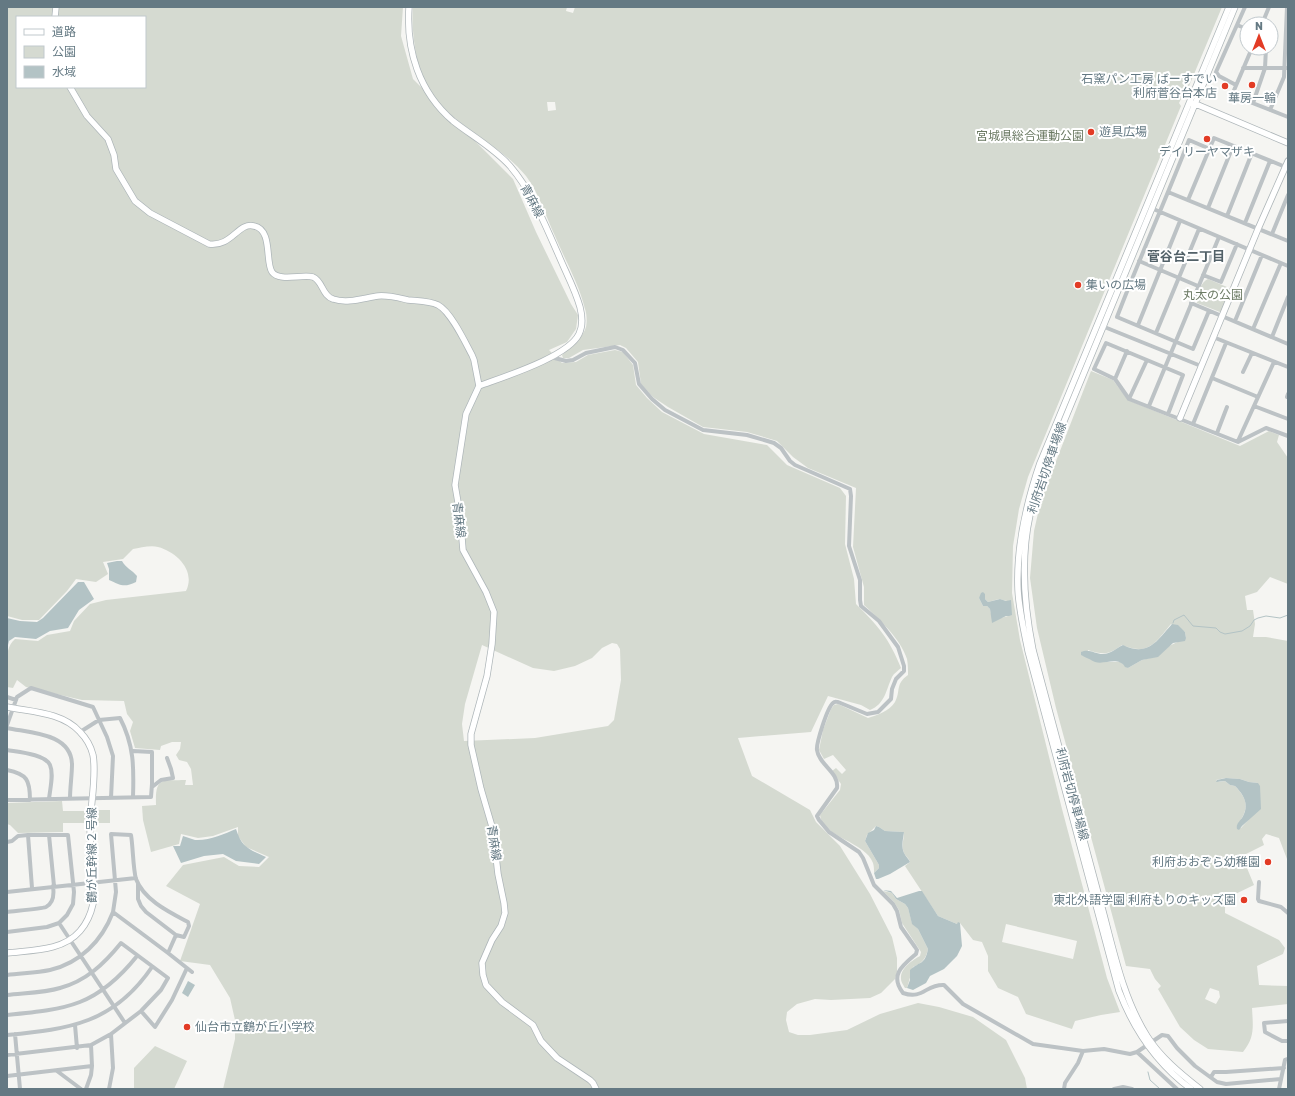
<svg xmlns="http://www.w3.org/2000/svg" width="1295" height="1096" font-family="Rubik,'Noto Sans JP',sans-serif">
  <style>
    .green { fill: #d5dad1; fill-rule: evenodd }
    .water { fill: #b3c3c5 }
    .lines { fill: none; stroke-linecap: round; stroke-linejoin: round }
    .stream { stroke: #b3c3c5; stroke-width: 1 }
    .secondary-casing { stroke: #aeb6b9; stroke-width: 7 }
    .street { stroke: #bcc2c5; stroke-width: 4 }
    .secondary { stroke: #fff; stroke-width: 5.5 }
    .poi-dot { fill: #e23b25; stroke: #fff; stroke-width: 1.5 }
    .labels { text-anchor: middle; stroke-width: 4; stroke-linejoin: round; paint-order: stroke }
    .poi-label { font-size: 12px; fill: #647983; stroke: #fff; text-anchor: end }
    .park-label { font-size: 12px; fill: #6b7a63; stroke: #fff }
    .street-label { font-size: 12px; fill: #647983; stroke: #fff }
    .neighbourhood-label { font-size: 13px; font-weight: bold; fill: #526168; stroke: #fff }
  </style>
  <rect width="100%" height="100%" fill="#f5f5f2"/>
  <!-- green -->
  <path class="green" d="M7 7H403L401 36 413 79 513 179 536 232 571 304 578 315 576 329 567 342 549 350 562 363 576 362 588 355 615 350 623 352 633 365 636 385 647 398 662 412 704 434 767 445 787 465 840 488 846 496 845 544 854 579 856 604C878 626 889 638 901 668 898 671 894 673 892 677 886 690 885 704 870 710L861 705 828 696 811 732 738 738 752 776 810 810 816 822 840 846 870 894 892 937 897 958V972L895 979 881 993 870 998 831 1000 815 999 797 1004 787 1012 786 1020 789 1032 798 1035H810L847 1030 880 1014 918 1003 939 1007 973 1017 1006 1040 1025 1078 1027 1089H223L235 1039V1020L230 998 210 965 180 961 200 904 166 886 183 865 224 857 239 866 259 867 269 857 246 847 238 836V827L213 836 198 838 181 834 179 844 151 852 143 820 142 806 156 805C155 776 162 781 186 780L185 785H193L191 769 187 762 179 760 176 755 180 749 181 742H172L161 746 160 750 135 748 130 731 133 722 127 714 124 701 82 700 26 687 17 680 13 688 7 687C7 672 3 649 15 639L38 641 47 635 70 631 74 621 90 604 106 600 186 591C196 571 177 552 158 547 150 545 140 548 133 549L123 559 103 562 108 574 96 582 76 579 67 591 39 620H22L7 616ZM17 17H145V87H17ZM612 643 617 644 620 649 621 680 614 720 608 726 535 738 464 741 462 724 465 704 482 645 533 668 554 671 575 666 592 658 602 648Z
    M413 7H567L566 11 573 13 575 7H1222L1187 91 1184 93 1179 103 1181 106 1028 477 1019 509 1013 546 1012 593 1020 640 1062 809 1107 978 1120 1012 1101 1015 1075 1021 1072 1029 1026 1014 1018 997 998 988 988 971V956L982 942 973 940 960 923 957 924 938 916 905 866 910 862C909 858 906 857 904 853 901 845 904 840 904 832L885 831 879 827 876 826 867 835 865 841 879 865V868L874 873C874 870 874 866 873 863 866 842 822 837 820 815L840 790 841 784 832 771 836 768 842 774 846 770 833 755 824 759 819 750 823 730 831 709 834 705 838 704 868 718C878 715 889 711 895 702 901 691 895 684 908 675 908 670 908 664 907 659 900 638 880 620 864 605V587L853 547 856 488 808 468 793 457 777 441 747 432 703 427 668 407 653 397 641 384 638 362 626 348 620 345 583 350 569 358H563L562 355C570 347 583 338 586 327 587 323 587 314 585 309 579 284 565 260 555 236 546 217 539 193 526 176 498 142 453 127 429 90 416 70 411 30 413 7ZM547 102H555L556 110 548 111ZM985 594V599L988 602 999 599 1007 601 1008 616 1001 618 991 614 990 609 987 606H983L979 598ZM1006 924 1077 941 1073 959 1002 942Z
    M1208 279 1227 287 1230 290 1223 310 1220 312 1197 303C1195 296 1201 282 1208 279Z
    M1091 371 1113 380 1128 400 1240 446 1269 431 1279 435 1277 442 1288 458V584L1270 577 1257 592 1245 596 1247 610H1253L1255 624 1253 637H1266L1288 641V858L1287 859 1279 838 1266 834 1262 839 1264 845 1242 856 1254 885 1225 899V913L1279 940 1285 948 1283 954 1257 966 1259 985 1288 986V1004L1252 1008C1253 1027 1255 1037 1243 1052L1208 1049 1194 1040 1180 1027 1158 989 1161 986 1155 979 1150 969 1126 966 1056 708 1037 628 1030 578 1034 531 1041 500ZM1171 624 1185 632 1186 638 1169 646 1158 656 1142 660 1128 668 1120 662H1096L1087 657 1088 650C1104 655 1108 655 1122 645 1149 656 1155 643 1171 624ZM1225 778 1240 779 1249 782 1258 783 1252 816 1241 828 1237 826C1248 809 1250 802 1235 786L1230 785 1225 781 1219 782 1216 780ZM1210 988 1219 991 1220 997 1216 1004 1205 999Z
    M62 801 63 811H88V823H63V832L18 833 10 825 7 824V803Z
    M94 810H110V823H94Z
    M883 891 892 893 896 899 905 904 908 908 912 923 918 929 928 949C926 959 922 963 913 967L907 988H905C904 986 901 982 901 979 900 968 913 960 920 956L921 952 902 923 899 910 894 902Z
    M155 1046 187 1061 174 1089H134V1068Z"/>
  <!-- water -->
  <path class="water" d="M117 561H122C126 568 132 570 137 576L136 582C124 588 120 585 109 580V569L107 563Z
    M78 582H84L94 599 79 610 68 628 50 631 36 639 15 637 9 641 7 649V618L20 621 37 622 43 618Z
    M983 592 985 594V599L988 602 1000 599 1006 601 1011 600 1012 615 1009 616H1006L992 623 990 609 987 606H983L979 598 981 593Z
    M1172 624 1178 625 1185 632 1186 638 1185 641 1173 643 1158 657 1142 660 1128 668 1125 667C1118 656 1105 665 1095 662 1093 661 1083 656 1081 655V652C1089 648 1095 654 1103 654 1111 654 1116 648 1123 645 1148 657 1157 641 1172 624Z
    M1226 778 1240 779 1249 782 1258 783 1260 786 1261 809 1242 826 1239 830 1237 829C1236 824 1239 822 1242 818 1250 805 1244 795 1235 786L1230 785 1225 781 1216 782 1217 780Z
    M876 826 879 827 885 831 904 832C903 840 901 846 904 853 906 857 909 859 910 862L890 874 878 879H876L874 873 879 868V865L865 841 868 833 874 830Z
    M236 829C242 848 249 849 266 857L259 864 236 861 223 854 204 856 181 863 173 846H180L183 836C187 837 191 839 195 840 209 841 224 834 236 829Z
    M883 890 891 891 897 898 919 891H922L938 916 957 924 958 922 960 923 962 946 957 956 944 969 930 976 926 983 913 990 907 988 910 980V970C920 961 925 965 928 949L918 929 912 924 908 908 905 904 896 899 892 893Z
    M188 981 195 985 188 997 182 993Z"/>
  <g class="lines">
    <!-- stream -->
    <path class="stream" d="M1173 623 1174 620 1184 615 1193 626 1216 628 1220 632 1225 634 1242 631 1250 626 1254 620 1258 618 1266 616 1280 618 1288 615
      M1148 1072 1150 1080 1160 1089"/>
    <defs>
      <path id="secondary" d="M409 7C406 50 419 92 453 121 472 136 494 148 510 166 533 193 545 225 559 256 566 273 575 289 580 307 582 315 583 326 579 334 568 357 503 377 479 386L466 414 455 485 460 514 463 550 486 592 494 612 492 644 487 676 471 734V745L481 789 493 830 498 874 504 903 505 913 501 926 492 940 482 963 483 975 486 985 502 1002 533 1025 541 1041 557 1058 590 1080 593 1083 596 1089
        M55 17 56 7
        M70 87 87 116 108 139 114 155 116 169 135 201 150 213 209 244C232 247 238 222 254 226 273 230 265 262 272 272 279 282 303 274 313 277 323 281 322 296 333 299 347 304 364 298 378 296 388 295 399 298 408 300 418 301 430 301 438 305 451 312 465 342 472 355L474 360 479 386
        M1191 102 1288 143
        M1180 418 1258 229 1288 161
        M7 707C31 712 62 712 80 732 86 738 91 747 93 755 97 776 90 807 90 828 90 845 92 862 93 879 94 887 95 896 93 904 91 913 87 923 80 931 63 951 32 950 7 953
        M1191 1089C1157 1064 1134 1030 1119 991L1028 651C1024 631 1019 610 1018 590 1016 546 1026 504 1040 463L1229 7
        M1200 1089C1181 1074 1160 1057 1147 1036 1120 993 1112 941 1098 893 1076 812 1054 731 1033 650 1024 605 1020 560 1030 515 1034 498 1040 482 1046 465L1235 7"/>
    </defs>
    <!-- secondary casing -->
    <use href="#secondary" class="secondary-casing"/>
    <!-- street -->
    <path class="street" d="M1262 24 1269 7
      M1237 25 1247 29
      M1252 48 1232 95 1288 117
      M1243 68H1288
      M1236 85 1219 76 1216 72 1245 7
      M1253 103 1265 68 1266 48
      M1270 110 1284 77 1287 7
      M1168 192 1288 241
      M1188 200 1214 138 1288 168
      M1151 208 1288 266
      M1208 208 1233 146
      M1227 216 1252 153
      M1245 223 1270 161
      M1272 234 1288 195
      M1139 261 1198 286
      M1203 275 1221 282 1237 244
      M1191 303 1288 344
      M1209 311 1193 349 1117 317C1140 257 1166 199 1189 140L1210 149
      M1235 321 1262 255
      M1138 325 1180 221
      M1102 326 1201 366
      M1253 329 1281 263
      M1156 333 1199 229
      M1213 337 1288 367
      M1272 337 1288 297
      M551 357 566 361 573 360 586 353 615 347 623 350 635 363 639 384 652 399 665 410 703 430 747 435 774 443 781 448 790 461 795 465 850 489 851 496 849 546 860 580V600L861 606 879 621 898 647 904 666V671L896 679 892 689 891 699 878 712 867 714 838 702C836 702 835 701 833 703 827 708 816 744 817 750 819 765 839 772 837 788L817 816 819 820 829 832 859 852 863 858 874 885 893 904 897 911 901 927 915 947 917 950 916 954C903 965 889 975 903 993 923 1000 926 984 944 985L963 1004 1033 1044 1083 1051 1104 1049 1130 1054 1137 1052 1162 1035 1168 1036 1177 1048 1195 1066 1217 1082 1226 1084 1281 1079
      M1243 372 1252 353
      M1212 378 1258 397
      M1115 379 1127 351
      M1287 397 1288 394
      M1129 399 1147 360
      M1149 406 1219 237
      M1254 406 1288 419
      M1168 414 1183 375 1106 343 1094 369 1115 379 1129 399 1238 442 1266 428 1288 436
      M1193 424 1226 343
      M1217 433 1227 407
      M1238 441 1274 362
      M7 697 16 700
      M7 725 17 697 31 688 93 707 107 737 113 756 111 798
      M7 728C30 733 71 733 72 764 72 775 70 787 70 799
      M80 732 99 720 120 718C134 745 134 767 133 797
      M7 750C18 752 45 754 50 765 54 774 50 789 49 799
      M7 770C27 774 30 780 30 800
      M152 787 161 780 173 778 171 769 167 758
      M7 800 151 797 152 784V752L133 751
      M49 835 54 886
      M7 842 12 841 18 836 28 835
      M1259 882 1258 899 1259 901 1281 907 1288 913
      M138 883V899L141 906 146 912 176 935 184 937 189 926 188 922C169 912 144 900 136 879 133 869 133 846 131 835L111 834 116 892 113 912 168 953
      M7 892 136 878
      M7 912C14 911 41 909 46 907 54 903 54 893 53 886
      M59 923 125 1023
      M7 932 47 927 59 923 67 915 73 904 74 892 68 835H28L32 888
      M176 935 168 953 192 972
      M7 975C21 973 36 973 50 970 80 963 102 941 113 912
      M7 995C23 993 44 993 60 988 86 981 104 964 121 943L168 978 161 990 141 1011 111 1034 91 1045 7 1055
      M141 1011 155 1027 172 1000 187 968
      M7 1015C68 1009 97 1006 137 956
      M1288 1021 1264 1023 1265 1032 1282 1041H1288
      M75 1025 77 1048
      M15 1034 20 1089
      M7 1035C70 1029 114 1023 152 967
      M1137 1052 1177 1089
      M57 1071 81 1089
      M7 1076 92 1066 91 1045
      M1211 1077 1214 1072H1226L1284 1068
      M86 1089 91 1075 92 1066
      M109 1089 113 1068 111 1034
      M1064 1089 1065 1083 1078 1063 1083 1051
      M1114 1089 1123 1087 1132 1089
      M1279 1089 1285 1060 1288 1059"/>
    <!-- secondary -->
    <use href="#secondary" class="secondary"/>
  </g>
  <!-- markers -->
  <g class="poi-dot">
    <circle cx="1252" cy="85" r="4"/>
    <circle cx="1225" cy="86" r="4"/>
    <circle cx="1091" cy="132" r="4"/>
    <circle cx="1207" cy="139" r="4"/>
    <circle cx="1078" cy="285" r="4"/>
    <circle cx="1268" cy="862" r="4"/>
    <circle cx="1244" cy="900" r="4"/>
    <circle cx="187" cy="1027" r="4"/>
  </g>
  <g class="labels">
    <!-- poi labels -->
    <g class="poi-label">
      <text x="1217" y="83">石窯パン工房 ばーすでい<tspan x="1217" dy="14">利府菅谷台本店</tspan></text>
      <text x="1252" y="102" text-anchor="middle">華房一輪</text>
      <text x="1099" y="136" text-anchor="start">遊具広場</text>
      <text x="1207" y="156" text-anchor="middle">デイリーヤマザキ</text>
      <text x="1086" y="289" text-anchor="start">集いの広場</text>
      <text x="1260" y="866">利府おおぞら幼稚園</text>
      <text x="1236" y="904">東北外語学園 利府もりのキッズ園</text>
      <text x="195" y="1031" text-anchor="start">仙台市立鶴が丘小学校</text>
    </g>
    <!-- park labels -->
    <g class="park-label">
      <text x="1030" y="140">宮城県総合運動公園</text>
      <text x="1213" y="299">丸太の公園</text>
    </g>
    <!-- street labels -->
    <g class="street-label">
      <text transform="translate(532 201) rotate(62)" y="4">青麻線</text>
      <text transform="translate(1047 468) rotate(-71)" y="4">利府岩切停車場線</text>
      <text transform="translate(459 520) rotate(83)" y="4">青麻線</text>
      <text transform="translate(1072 794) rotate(75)" y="4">利府岩切停車場線</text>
      <text transform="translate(494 843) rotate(81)" y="4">青麻線</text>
      <text transform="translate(92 855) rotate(-90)" y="4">鶴が丘幹線２号線</text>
    </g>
    <!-- neighbourhood labels -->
    <g class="neighbourhood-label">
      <text x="1186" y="261">菅谷台二丁目</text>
    </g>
  </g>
  <!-- border -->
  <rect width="1295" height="1096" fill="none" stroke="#647983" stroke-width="16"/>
  <!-- legend -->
  <rect x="16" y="16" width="130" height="72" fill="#ffffff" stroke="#c1c9cd"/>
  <rect x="24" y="29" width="20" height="6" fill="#ffffff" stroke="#c1c9cd"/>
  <text x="52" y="36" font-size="12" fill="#647983">道路</text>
  <rect x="24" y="46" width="20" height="12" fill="#d5dad1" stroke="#c1c9cd"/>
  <text x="52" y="56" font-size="12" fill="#647983">公園</text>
  <rect x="24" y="66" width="20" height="12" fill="#b3c3c5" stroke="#c1c9cd"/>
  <text x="52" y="76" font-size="12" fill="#647983">水域</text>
  <!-- north arrow -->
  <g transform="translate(1259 36)"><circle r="19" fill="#ffffff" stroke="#c1c9cd"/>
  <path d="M0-3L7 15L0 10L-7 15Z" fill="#e23b25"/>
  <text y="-6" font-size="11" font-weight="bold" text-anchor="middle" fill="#647983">N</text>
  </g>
</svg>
